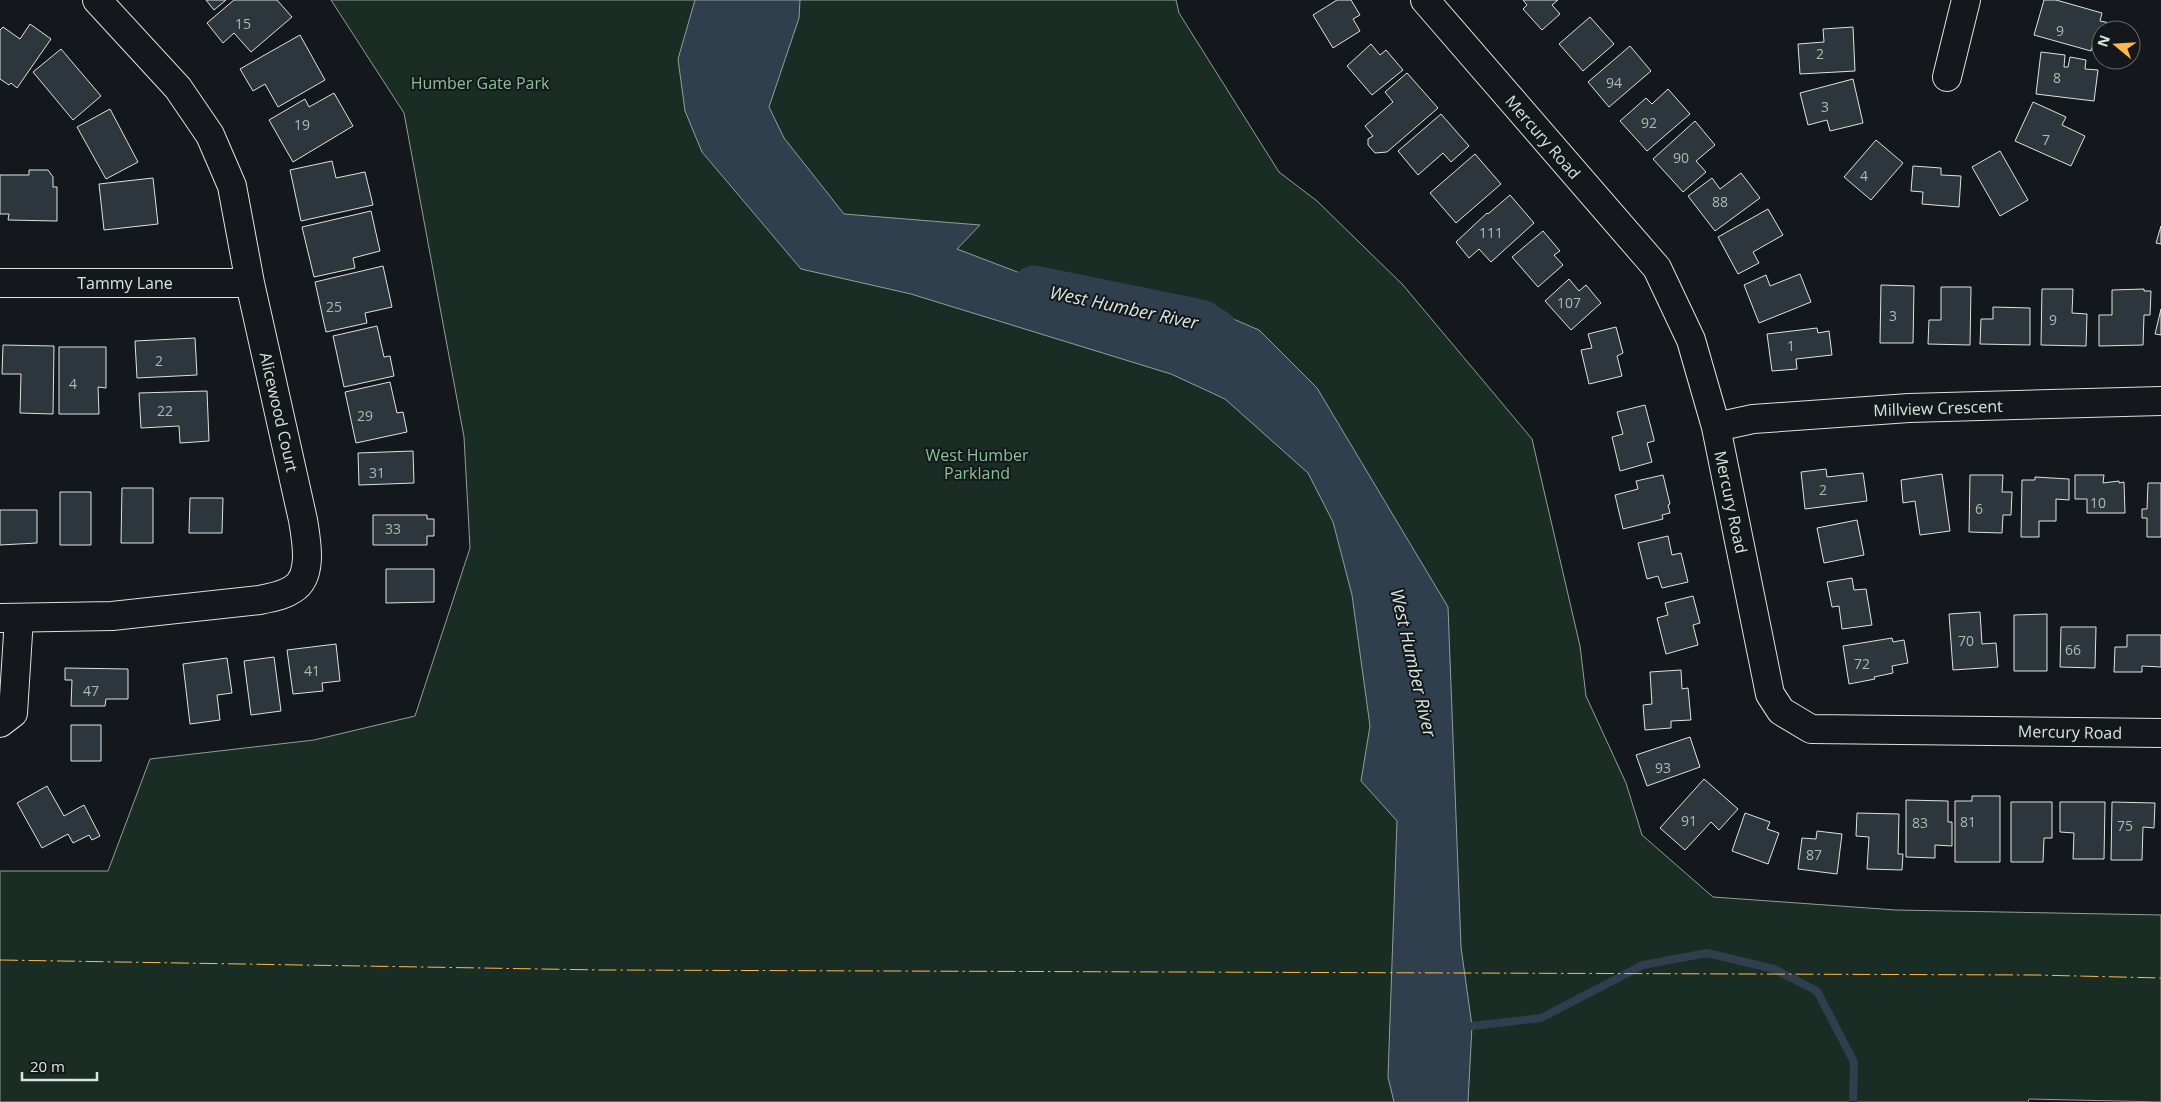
<svg xmlns="http://www.w3.org/2000/svg" width="2161" height="1102" font-family="'Open Sans',sans-serif">
  <style>
    .green { fill: #1a2d24; stroke: #939e99 }
    .water { fill: #2f3f4d; stroke: #939e99 }
    .lines { fill: none; stroke-linecap: round; stroke-linejoin: round }
    .stream { stroke: #2f3f4d; stroke-width: 8 }
    .river { stroke: #2f3f4d; stroke-width: 45 }
    .building { fill: #2c363c; stroke: #d8e6dc }
    .minor-casing { stroke: #d8e6dc; stroke-width: 30 }
    .minor { stroke: #14181c; stroke-width: 28 }
    .power { stroke: #ffb74d; stroke-width: 1; stroke-dasharray: 18 4 2.5 4; stroke-linecap: butt }
    .labels { text-anchor: middle; stroke-width: 4; stroke-linejoin: round; paint-order: stroke }
    .number-label { font-size: 14px; fill: #adbab4 }
    .park-label { font-size: 16px; fill: #8ac095; stroke: #14181c }
    .street-label { font-size: 16px; fill: #d8e6dc; stroke: #14181c }
    .water-label { font-size: 18px; font-style: italic; fill: #d8e6dc; stroke: #14181c }
  </style>
  <rect width="100%" height="100%" fill="#14181c"/>
  <!-- green -->
  <path class="green" d="M331 0H1176L1179 13 1279 172 1317 201 1403 285 1532 439 1580 646 1586 696 1626 783 1642 835 1713 897 1896 910 2161 915V1102L2029 1099 2028 1102H0V871H108L150 759 314 740 415 716 470 548 464 437 404 113Z"/>
  <!-- water -->
  <path class="water" d="M695 0H800L799 18 769 107 784 138 844 214 980 225 957 249 1130 315H1152L1191 301 1259 330 1317 388 1448 607 1461 947 1472 1026 1468 1102H1394L1388 1077 1397 821 1361 781 1370 726 1352 595 1333 522 1308 473 1225 399 1171 374 911 294 801 269 702 152 685 111 678 59Z"/>
  <g class="lines">
    <!-- stream -->
    <path class="stream" d="M1472 1026 1541 1018 1643 965 1707 953 1774 969 1817 991 1854 1062 1853 1102"/>
    <!-- river -->
    <path class="river" d="M1034 288 1201 322 1216 332"/>
  </g>
  <!-- building -->
  <path class="building" d="M206 0H226L214 10Z
    M234 0H277L292 17 251 52 234 33 223 43 207 23Z
    M1337 0H1351L1360 15 1353 19 1360 31 1333 48 1313 15Z
    M1523 0H1558L1552 5 1560 14 1542 30 1523 9 1527 5Z
    M2044 0H2056L2102 13 2100 21 2110 23 2108 30H2101V43L2094 41 2091 51 2034 35Z
    M1590 17 1614 44 1583 71 1559 44Z
    M30 24 51 39 17 88 11 83 9 85 0 79V30L3 27 20 39Z
    M1853 27 1855 71 1800 74 1798 44 1824 42 1823 29Z
    M300 35 325 80 278 107 265 84 253 91 240 69Z
    M1371 44 1380 55 1386 50 1403 70 1372 95 1347 66Z
    M1630 46 1651 71 1609 107 1588 82Z
    M61 49 101 96 73 120 33 72Z
    M2041 52 2065 55 2064 67H2068L2070 57 2086 60 2085 69 2098 70 2094 101 2036 94Z
    M1407 73 1438 108 1387 152 1375 153 1368 145V139L1373 136 1365 126 1393 102 1385 92Z
    M1853 79 1863 123 1830 131 1827 120 1808 125 1800 93Z
    M1668 89 1690 114 1647 151 1620 121 1646 98 1652 104Z
    M334 93 353 126 293 162 269 120 305 99 309 107Z
    M2033 102 2066 117 2062 125 2085 136 2071 166 2015 141Z
    M110 109 138 162 106 179 77 127Z
    M1441 114 1469 146 1451 162 1443 153 1418 175 1398 151Z
    M1695 121 1715 145 1696 161 1706 172 1683 192 1653 159Z
    M1876 140 1903 163 1871 200 1844 177Z
    M2000 151 2028 200 2000 216 1972 167Z
    M1475 154 1501 184 1456 223 1430 193Z
    M332 161 336 178 365 172 373 205 301 221 290 170Z
    M1913 166 1941 168V175L1961 176 1959 207 1922 204 1923 192 1911 191Z
    M29 170H48L53 177V187H57V221L8 220 9 214H0V175H29Z
    M1741 173 1760 198 1715 231 1688 196 1712 178 1720 189Z
    M153 178 158 224 104 230 99 184Z
    M1510 195 1534 223 1491 262 1479 249 1469 258 1456 242 1487 213 1488 214Z
    M1768 209 1783 235 1753 252 1759 263 1738 274 1718 237Z
    M371 211 380 251 353 258 355 268 314 277 302 227Z
    M2161 226V244L2156 243Z
    M1543 231 1560 251 1554 255 1563 265 1538 287 1512 257Z
    M383 266 392 307 365 313 367 323 326 332 315 282Z
    M1800 274 1811 302 1759 323 1744 285 1766 275 1770 286Z
    M1569 279 1579 291 1586 285 1601 303 1571 330 1545 301Z
    M1881 285 1914 286 1913 343H1880Z
    M1941 287H1971L1970 345 1928 344 1929 320H1941Z
    M2042 289H2073L2072 313 2087 314 2086 346 2041 345Z
    M2144 289V291H2151L2150 315H2144L2143 345 2099 346V315H2112V290Z
    M1993 307 2030 308V345L1980 344 1981 319H1993Z
    M2161 309V335L2155 334Z
    M377 326 384 357 390 356 394 376 344 387 333 336Z
    M1616 327 1623 353 1617 356 1622 376 1589 384 1581 350 1592 348 1588 334Z
    M1817 328 1818 333 1829 331 1832 355 1796 359 1797 369 1772 371 1767 334Z
    M195 338 197 375 137 378 135 341Z
    M3 345 54 346 53 414 20 413 21 374H2Z
    M59 347H106V388L98 387 99 414H59Z
    M390 382 397 413 403 412 407 432 356 443 345 392Z
    M207 391 209 441 180 443 179 426 141 428 139 393Z
    M1645 405 1654 439V441L1647 443 1652 462 1620 471 1612 437 1623 434 1617 412Z
    M413 451 414 483 359 485 358 453Z
    M1826 469 1827 477 1863 473 1867 501 1805 509 1801 472Z
    M1942 474 1950 531 1920 535 1915 501 1903 503 1901 480Z
    M1663 475 1670 504 1668 505 1670 513 1662 515 1663 519 1623 529 1615 495 1638 489 1636 481Z
    M1970 475H2003L2002 492H2012L2011 515H2003L2002 533 1969 532Z
    M2075 475H2104L2103 483 2119 481V483L2124 482 2125 513H2087V499H2075Z
    M2035 477 2069 479V500L2056 499V521H2039V537H2021L2022 480H2035Z
    M2148 483H2161V537H2147V518H2142V509H2147Z
    M122 488H153V543H121Z
    M60 492H91V545H60Z
    M190 498H223L222 533H189Z
    M0 510H37V543L0 545Z
    M373 515H427V519H434V536H427V545H373Z
    M1857 520 1864 555 1824 563 1817 528Z
    M1668 536 1672 555 1681 553 1688 582 1662 588 1658 576 1647 579 1638 543Z
    M386 569H434V602L386 603Z
    M1852 578 1854 590 1866 589 1872 625 1842 629 1839 606 1832 607 1827 582Z
    M1693 596 1700 623 1693 625 1698 645 1666 654 1657 618 1668 615 1665 603Z
    M1980 612 1982 644 1996 643 1998 667 1953 670 1949 614Z
    M2047 614V671H2014V615Z
    M2061 627H2096L2095 668 2060 667Z
    M2127 635H2161V667L2142 666V672H2114L2115 647H2127Z
    M1892 638 1893 642 1904 640 1908 663 1892 666 1893 673 1874 677 1875 679 1849 684 1843 646Z
    M336 644 340 681 322 683 323 691 293 694 287 650Z
    M274 657 281 711 251 715 244 661Z
    M227 658 232 693 217 695 220 720 190 724 183 664Z
    M65 668 128 669V699H106L105 706H71L72 680H65Z
    M1681 670 1682 689 1688 688 1691 720 1671 721V728L1645 730 1643 705 1652 704 1650 672Z
    M71 725H101V761H71Z
    M1690 737 1700 767 1647 786 1636 755Z
    M1704 779 1738 809 1719 830 1711 822 1685 850 1660 828Z
    M47 786 64 816 84 805 100 836 92 840 89 835 73 843 68 834 42 848 17 803Z
    M1972 796H2000V862H1955V801H1972Z
    M1906 800 1948 801V822H1952V846L1935 845V858L1906 857Z
    M2011 802H2052V838H2044L2043 862H2011Z
    M2060 802H2105L2104 859H2073L2074 833 2060 832Z
    M2112 802 2155 803 2154 828 2143 827 2142 860H2111Z
    M1745 813 1770 822 1767 829 1779 833 1768 864 1732 851Z
    M1857 813 1899 814 1898 854H1903L1902 870 1867 869 1869 837 1856 836Z
    M1817 831 1842 834 1837 874 1798 869 1802 838 1816 839Z"/>
  <g class="lines">
    <defs>
      <path id="minor" d="M1425 0 1657 268 1691 340 1716 427 1770 694 1781 711 1811 729 2161 733
        M1947 77 1966 0
        M0 283H250
        M1716 427 1753 419 1909 408 2161 401
        M0 618 112 616 260 600C272 597 283 596 293 589 314 576 306 539 303 520L250 283 232 186 210 135 178 88 97 0
        M0 723 13 713 19 618"/>
    </defs>
    <!-- minor casing -->
    <use href="#minor" class="minor-casing"/>
    <!-- minor -->
    <use href="#minor" class="minor"/>
    <!-- power -->
    <path class="power" d="M0 960 602 970 2036 975 2161 978"/>
  </g>
  <g class="labels">
    <!-- number labels -->
    <g class="number-label">
      <text x="243" y="29">15</text>
      <text x="2060" y="36">9</text>
      <text x="1820" y="59">2</text>
      <text x="2057" y="83">8</text>
      <text x="1614" y="88">94</text>
      <text x="1825" y="112">3</text>
      <text x="1649" y="128">92</text>
      <text x="302" y="130">19</text>
      <text x="2046" y="145">7</text>
      <text x="1681" y="163">90</text>
      <text x="1864" y="181">4</text>
      <text x="1720" y="207">88</text>
      <text x="1491" y="238">111</text>
      <text x="1569" y="308">107</text>
      <text x="334" y="312">25</text>
      <text x="1893" y="321">3</text>
      <text x="2053" y="325">9</text>
      <text x="1791" y="351">1</text>
      <text x="159" y="366">2</text>
      <text x="73" y="389">4</text>
      <text x="165" y="416">22</text>
      <text x="365" y="421">29</text>
      <text x="377" y="478">31</text>
      <text x="1823" y="495">2</text>
      <text x="2098" y="508">10</text>
      <text x="1979" y="514">6</text>
      <text x="393" y="534">33</text>
      <text x="1966" y="646">70</text>
      <text x="2073" y="655">66</text>
      <text x="1862" y="669">72</text>
      <text x="312" y="676">41</text>
      <text x="91" y="696">47</text>
      <text x="1663" y="773">93</text>
      <text x="1689" y="826">91</text>
      <text x="1968" y="827">81</text>
      <text x="1920" y="828">83</text>
      <text x="2125" y="831">75</text>
      <text x="1814" y="860">87</text>
    </g>
    <!-- park labels -->
    <g class="park-label">
      <text x="480" y="89">Humber Gate Park</text>
      <text x="977" y="461">West Humber<tspan x="977" dy="18">Parkland</tspan></text>
    </g>
    <!-- street labels -->
    <g class="street-label">
      <text transform="translate(1543 137) rotate(49)" y="6">Mercury Road</text>
      <text x="125" y="289">Tammy Lane</text>
      <text transform="translate(1938 408) rotate(-2)" y="6">Millview Crescent</text>
      <text transform="translate(279 412) rotate(77)" y="6">Alicewood Court</text>
      <text transform="translate(1731 502) rotate(78)" y="6">Mercury Road</text>
      <text transform="translate(2070 732) rotate(1)" y="6">Mercury Road</text>
    </g>
    <!-- water labels -->
    <g class="water-label">
      <text transform="translate(1124 308) rotate(12)" y="6">West Humber River</text>
      <text transform="translate(1413 663) rotate(77)" y="6">West Humber River</text>
    </g>
  </g>
  <!-- north arrow -->
  <g transform="translate(2116 45) rotate(288)"><circle r="24" fill="#14181c" stroke="#626a69"/>
  <path d="M0-4L9 19L0 12L-9 19Z" fill="#ffb74d"/>
  <text y="-8" font-size="14" font-weight="bold" text-anchor="middle" fill="#d8e6dc">N</text>
  </g>
  <!-- scale -->
  <path d="M22 1072v8h75v-8" fill="none" stroke="#d8e6dc" stroke-width="2.5"/>
  <text x="30" y="1072" font-size="15" fill="#d8e6dc" stroke="#14181c" stroke-width="4" paint-order="stroke">20 m</text>
</svg>
